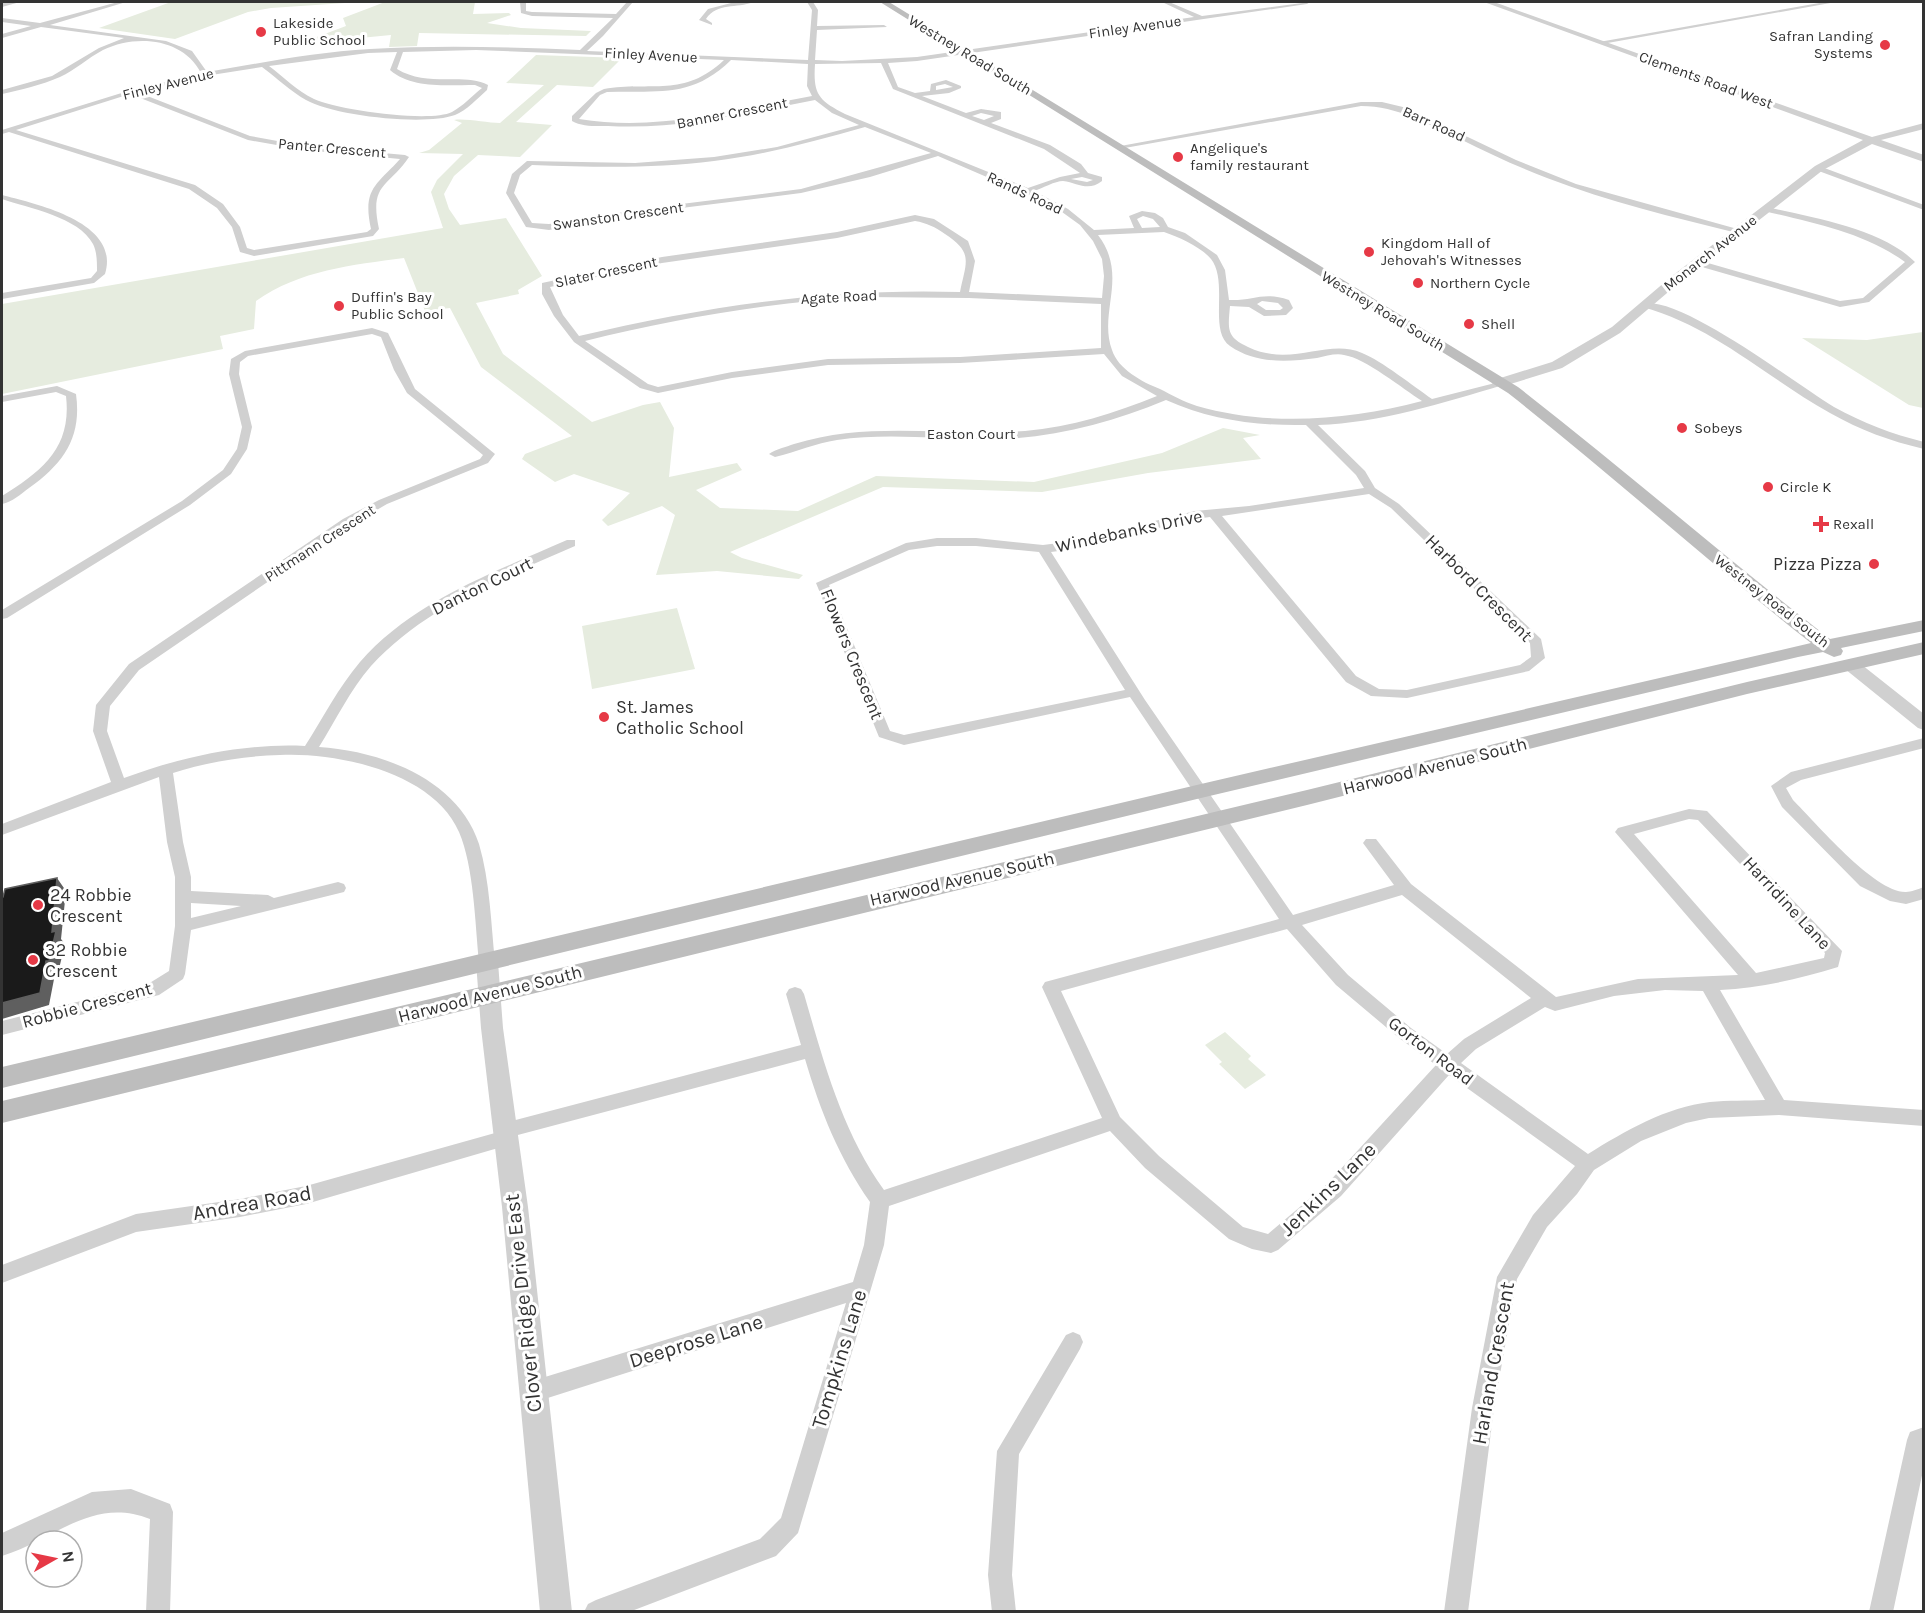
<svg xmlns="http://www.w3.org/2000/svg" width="1925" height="1613" font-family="Karla,sans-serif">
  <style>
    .green { fill: #e6ecdf }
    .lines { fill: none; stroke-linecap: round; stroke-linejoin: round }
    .minor { fill: #d0d0d0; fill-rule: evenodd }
    .tertiary { fill: #d0d0d0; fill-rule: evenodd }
    .secondary { fill: #bdbdbd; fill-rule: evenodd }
    .shaded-wall { fill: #5f5f5f }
    .building { fill: #1a1a1a; stroke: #5f5f5f; stroke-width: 1.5 }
    .poi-dot { fill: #e63946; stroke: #fff; stroke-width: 2 }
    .labels { text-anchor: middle; stroke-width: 6; stroke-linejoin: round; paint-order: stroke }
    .far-poi-label { font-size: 15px; fill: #333; stroke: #fff; text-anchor: start }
    .far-street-label { font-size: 15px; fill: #333; stroke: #fff }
    .street-label { font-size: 18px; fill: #333; stroke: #fff }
    .poi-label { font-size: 18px; fill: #333; stroke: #fff; text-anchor: start }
    .near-street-label { font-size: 21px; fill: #333; stroke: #fff }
  </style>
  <rect width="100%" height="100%" fill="#fff"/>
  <!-- green -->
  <path class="green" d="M171 2H360L271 8 248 12 175 39 99 28Z
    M385 2H475L473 14 509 13 511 15 487 23 521 28 591 31 586 36 419 33 417 46 389 47 391 35 298 44 346 26 343 18Z
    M536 55 622 58 593 87 557 85 516 122 552 125 520 157 478 155 454 176 444 194 449 209 460 225 506 218 542 276 518 290 519 294 476 303 503 354 592 422 643 405 660 402 674 428 669 477 737 463 742 470 696 490 720 508 798 511 876 476 1034 482 1162 453 1223 428 1260 435 1243 438 1261 459 1148 473 1042 492 883 487 730 552 742 558 803 575 799 579 717 571 656 575 675 515 662 506 608 526 602 520 630 493 574 474 555 482 522 459 525 454 572 436 481 367 450 308 425 311 404 258C352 265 300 270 256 301L254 329 220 336 223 349 2 394V304L443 228 431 192 437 180 463 154 419 153 429 150 462 123 454 120C465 118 487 123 500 123L544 85 506 83Z
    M1923 332V408L1909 405 1802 338 1867 340Z
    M677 608 695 669 592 689 582 626Z
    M1225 1032 1251 1056 1248 1059 1266 1075 1245 1089 1219 1064 1222 1062 1205 1045Z"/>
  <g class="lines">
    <!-- minor -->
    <path class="minor" d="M10 2H20L2 7V3Z
      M118 2H126L50 25 166 41 192 51 207 72C261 63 315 52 370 49 439 45 510 47 580 50L613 18 532 16 521 13 520 2H526V11L532 12 616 14 627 2H633L603 36 587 51 808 60 812 10 807 2H813L818 10 817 26 884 25 887 27 817 30 815 60 842 61 917 57 1194 17 1162 2H1169L1202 16 1310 2 1307 4 917 61 888 63 898 87 915 93 930 91 931 84 946 80 961 86V88L949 93 922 96 966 113 981 109 1001 112V119L991 123 1050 145 1081 164 1088 173 1102 177V181C1088 192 1078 183 1063 181 1055 181 1043 188 1034 191L1068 209 1094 230 1134 228 1129 216 1142 211 1155 213 1163 218 1168 227 1185 233 1217 255 1225 270 1229 300C1254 301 1263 291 1289 300L1293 308 1286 315 1264 316 1249 307 1230 306C1228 329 1226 337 1248 347 1292 368 1327 338 1362 353 1382 361 1413 386 1432 399L1503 381V385C1443 403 1380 423 1318 425L1365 471 1375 488 1399 504 1541 639 1545 658 1529 671 1407 698 1371 696 1346 682 1210 517 1195 519 1074 549 1051 552 1145 700 1293 915 1394 885 1363 843 1366 839H1376L1411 884 1556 997 1638 979 1738 975 1615 832 1618 828 1689 809 1707 811 1842 951 1838 967C1799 979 1761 988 1720 990L1784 1100 1924 1110V1126L1779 1115 1709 1118 1686 1123 1641 1141 1594 1170 1577 1194 1547 1227 1517 1279 1494 1408 1468 1612H1444L1472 1408 1497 1277 1533 1215 1575 1166 1449 1075 1341 1196 1278 1250 1271 1253 1252 1249 1229 1239 1145 1168 1110 1131 889 1206 884 1245 798 1533 776 1556 629 1612H584L588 1604 596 1600 760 1539 781 1518 846 1303 532 1403 524 1400 521 1392 524 1384 532 1381 853 1282 864 1245 870 1202C839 1158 820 1110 805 1059L514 1136 512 1144 505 1146 306 1204 240 1217 136 1232 2 1283V1265L136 1214 240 1199 306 1186 495 1133 497 1125 504 1123 801 1045 786 994 789 989 795 987 801 989 804 994C824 1063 842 1131 884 1190L1102 1118 1042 987 1045 982 1279 919 1130 697 904 745 879 737 816 583 906 543 937 538H976L1043 545 1074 541 1195 511 1249 506 1364 488 1356 475 1306 425C1257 426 1210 420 1166 400 1115 421 1062 436 1006 439 950 441 893 432 837 440 816 443 796 452 775 457L769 454C776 449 786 447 794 444 870 420 948 437 1025 431 1071 427 1115 413 1157 396L1122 376 1104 354 960 363 828 365 732 378 658 393 640 388 574 342 554 316 542 294V283L662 257 837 232 915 215 934 219 968 241 975 261 969 292 1102 298 1104 276 1102 259 1093 241 1080 225 1062 212 1033 197 938 156 870 177 801 193 649 212 549 230 526 227 506 193 512 174 527 161 635 163 714 157 777 147 859 125 832 113 815 100C746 113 679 130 608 126 597 126 582 127 572 121V116L596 93 604 89C651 81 684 98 724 60L476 50 403 52 397 69C428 88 465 72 488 85L487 90C478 98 466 111 455 115 425 126 334 116 306 100 290 91 277 78 262 67L205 76 137 92 250 136 305 146 405 155 409 157C388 188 369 183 379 229L373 236 254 256 240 252 232 227 217 208 189 189 9 132 2 134V130L128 91 201 73C183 38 136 34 103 50 88 58 75 70 60 77 42 85 20 90 2 94V90L52 76 99 48 124 38 41 27 2 38V34L31 26 2 22V18L40 23ZM397 52 390 70C412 89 447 85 475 85L482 88C472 96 463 106 452 112 430 123 337 110 314 99 297 91 284 77 269 66L368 53ZM731 60 808 64 807 86 812 96C735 110 658 132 579 119L600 95 607 92C658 90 691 99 731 60ZM881 63 893 89 1044 149 1080 173 1060 177 1028 188 845 114C818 100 813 94 815 64ZM945 84 953 87 936 90V86ZM130 94 248 140 305 150 400 159C377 185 362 188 371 229L367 232 254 250 247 248 240 227 223 204 195 185 16 130ZM981 113 994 116 984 120 972 116ZM865 127 931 153 801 189 649 208 549 224 532 223 514 193 520 175 532 165C593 167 653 169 714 161 766 155 815 141 865 127ZM1082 177 1093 180 1087 182 1071 179ZM1143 216 1153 219 1160 227 1142 228 1137 219ZM915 221C927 223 935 227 945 234 974 253 966 262 960 292 828 288 707 306 579 336L563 315 550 287 662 263 837 238ZM1164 232C1179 237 1201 247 1211 259 1229 282 1208 331 1230 346 1256 364 1287 362 1317 358 1326 356 1336 353 1344 355 1365 358 1403 389 1422 401 1349 420 1270 427 1197 406 1184 402 1172 395 1160 389 1142 382 1118 369 1112 350 1098 312 1129 276 1098 235ZM866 297 969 298 1101 304V348L960 357 828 359 732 372 658 387 648 384 585 341C678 318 771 302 866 297ZM1262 301 1278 303 1283 308 1280 310H1266L1257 304ZM1369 494 1391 508 1530 643 1531 657 1520 665 1407 690 1379 689 1356 676 1222 516ZM937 546H976L1039 552 1125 690 904 735 890 731 829 585 909 550ZM1689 819 1698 820 1825 953 1824 958 1756 973 1634 834ZM1402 895 1531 998 1464 1039 1447 1054 1411 1028 1348 975 1302 925ZM1287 929 1336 985 1399 1038 1436 1065 1327 1184 1268 1234 1243 1227 1159 1156 1120 1117 1061 991ZM1665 990 1703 991 1765 1100C1747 1101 1728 1100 1710 1102 1666 1107 1625 1131 1588 1154L1461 1063 1476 1049 1545 1007 1555 1011 1614 996Z
      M735 2H753C737 9 717 2 706 19L712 23V25L699 20 708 9Z
      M1825 2H1836L1602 44 1599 42Z
      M1361 102H1382L1407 108 1516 160 1576 184 1741 230 1737 233C1673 217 1609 202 1547 178 1518 167 1488 153 1460 139 1427 124 1398 106 1361 106L1119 149 1115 147Z
      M1819 166 1924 205V210L1816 170 1815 168Z
      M2 195C36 204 121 222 105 274L94 283 2 299V293L91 278 97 271C97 262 97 252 93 244 79 217 28 208 2 199Z
      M1767 207C1813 218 1881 228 1915 262L1869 302 1840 307 1695 265V261H1701L1840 301 1863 298 1905 262C1863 232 1813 223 1764 211V207Z
      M1643 303C1685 298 1794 383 1834 407 1863 423 1892 434 1924 442V449C1890 441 1860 430 1830 413 1766 377 1714 327 1643 307Z
      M372 328 388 333 415 389 495 454 488 463 387 504 351 525 139 670 110 706 107 731 124 778C181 757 243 743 305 746 323 718 338 688 360 662 413 601 495 572 567 540H575V546C503 578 426 606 371 666 350 690 336 720 319 747 381 751 458 779 479 844 490 881 491 924 495 962L493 967 487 968 481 967 479 962C475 923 474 867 459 832 434 773 338 752 280 755 244 756 208 762 173 773L183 842 191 877V891L268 895 274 898 338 882 344 884 346 888 344 892 191 930 185 974 183 979 159 995 2 1035V1021L148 984 169 971 175 926V877L167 842 159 777 2 835V824L111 782 93 731 96 705 129 664 343 519 379 500 480 459 483 455 407 393 394 370 381 337 372 334 248 356 240 362 239 374 252 427 247 449 231 474 190 505 7 618 2 619V610L182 501 223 470 237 449 242 427 229 374 231 359 245 351ZM191 903 241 906 191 918Z
      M57 386 76 394C82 437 64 463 29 488 21 494 12 502 2 504V496C42 471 72 448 66 396L56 392 2 402V396Z
      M1924 738V748L1801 780 1786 788 1793 800C1815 822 1875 893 1906 892 1911 892 1918 889 1924 887V899L1906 904 1890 901 1860 886 1782 807 1771 786 1791 772Z
      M1073 1332 1080 1335 1083 1342 1080 1349 1019 1454 1012 1575 1016 1612H992L988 1575 997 1451 1066 1335Z
      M1924 1427V1466L1893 1612H1869L1907 1440 1910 1432Z
      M131 1489 170 1504 173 1512 170 1612H146L150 1519C92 1496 54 1540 2 1556V1533L92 1492Z"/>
    <!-- tertiary -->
    <path class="tertiary" d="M1484 2H1494L1872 137 1924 123V129L1881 140 1924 155V162L1872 144 1823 170 1680 282 1620 333 1562 368 1504 386H1494L1492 383 1494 380 1552 362 1612 327 1672 276 1815 166 1863 140Z
      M1851 660 1857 661 1924 714V730L1918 728 1845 669 1842 665 1845 661Z
      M487 954 495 956 498 962 503 1028 528 1207 572 1612H540L502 1207 481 1028 476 962 479 956Z"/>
    <!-- secondary -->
    <path class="secondary" d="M880 2H889L1518 387C1624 469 1724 557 1830 639L1924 620V631L1841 648 1843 651 1841 655 1834 657 1823 652 1798 657 1201 798 2 1088V1067L1201 784 1811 643C1708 562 1611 474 1508 393Z
      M1924 642V654L1747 694 1307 805 2 1123V1101L1307 790 1747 682Z"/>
  </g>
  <!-- shaded-wall -->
  <path class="shaded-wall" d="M57 878 66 891 61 939 65 944 58 973 55 974 49 1005 2 1019V1003L46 961 52 932Z"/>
  <!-- building -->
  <path class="building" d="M57 878 52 932 56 931 49 961H46L40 993 2 1003V897H3L5 889Z"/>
  <!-- markers -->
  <g class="poi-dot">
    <circle cx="261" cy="32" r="6"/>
    <circle cx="1885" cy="45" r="6"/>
    <circle cx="1178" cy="157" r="6"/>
    <circle cx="1369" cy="252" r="6"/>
    <circle cx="1418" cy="283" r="6"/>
    <circle cx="339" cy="306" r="6"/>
    <circle cx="1469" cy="324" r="6"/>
    <circle cx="1682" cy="428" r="6"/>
    <circle cx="1768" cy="487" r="6"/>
    <path d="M1818 515h6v6h6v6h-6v6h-6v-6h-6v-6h6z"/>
    <circle cx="1874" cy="564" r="6"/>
    <circle cx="604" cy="717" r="6"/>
    <circle cx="38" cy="905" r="6"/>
    <circle cx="33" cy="960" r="6"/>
  </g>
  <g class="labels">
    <!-- far-poi labels -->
    <g class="far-poi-label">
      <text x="273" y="28">Lakeside<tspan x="273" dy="17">Public School</tspan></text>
      <text x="1873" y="41" text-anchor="end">Safran Landing<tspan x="1873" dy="17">Systems</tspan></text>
      <text x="1190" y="153">Angelique's<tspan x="1190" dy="17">family restaurant</tspan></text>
      <text x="1381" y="248">Kingdom Hall of<tspan x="1381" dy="17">Jehovah's Witnesses</tspan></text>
      <text x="1430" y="288">Northern Cycle</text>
      <text x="351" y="302">Duffin's Bay<tspan x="351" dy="17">Public School</tspan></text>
      <text x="1481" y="329">Shell</text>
      <text x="1694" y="433">Sobeys</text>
      <text x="1780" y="492">Circle K</text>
      <text x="1833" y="529">Rexall</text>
    </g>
    <!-- far-street labels -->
    <g class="far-street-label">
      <text transform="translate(1135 27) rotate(-8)" y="5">Finley Avenue</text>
      <text transform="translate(651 55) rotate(3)" y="5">Finley Avenue</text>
      <text transform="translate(970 55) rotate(31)" y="5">Westney Road South</text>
      <text transform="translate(1706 80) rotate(20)" y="5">Clements Road West</text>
      <text transform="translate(168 84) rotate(-14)" y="5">Finley Avenue</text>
      <text transform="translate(732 113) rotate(-11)" y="5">Banner Crescent</text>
      <text transform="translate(1434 124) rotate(24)" y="5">Barr Road</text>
      <text transform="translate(332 148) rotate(5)" y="5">Panter Crescent</text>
      <text transform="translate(1025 193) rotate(25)" y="5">Rands Road</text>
      <text transform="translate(618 216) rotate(-8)" y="5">Swanston Crescent</text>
      <text transform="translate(1710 253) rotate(-38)" y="5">Monarch Avenue</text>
      <text transform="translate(606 272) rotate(-12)" y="5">Slater Crescent</text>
      <text transform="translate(839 297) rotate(-3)" y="5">Agate Road</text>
      <text transform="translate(1383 311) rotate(31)" y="5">Westney Road South</text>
      <text x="971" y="439">Easton Court</text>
      <text transform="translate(320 543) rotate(-33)" y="5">Pittmann Crescent</text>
      <text transform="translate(1772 601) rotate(38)" y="5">Westney Road South</text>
    </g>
    <!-- street labels -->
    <g class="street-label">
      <text transform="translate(1129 531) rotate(-12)" y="6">Windebanks Drive</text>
      <text transform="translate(482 586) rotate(-26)" y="6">Danton Court</text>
      <text transform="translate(1479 588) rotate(45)" y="6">Harbord Crescent</text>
      <text transform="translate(852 654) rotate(68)" y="6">Flowers Crescent</text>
      <text transform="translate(1435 766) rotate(-14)" y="6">Harwood Avenue South</text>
      <text transform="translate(962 879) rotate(-13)" y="6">Harwood Avenue South</text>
      <text transform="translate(1787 903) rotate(47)" y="6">Harridine Lane</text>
      <text transform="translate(490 994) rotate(-14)" y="6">Harwood Avenue South</text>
      <text transform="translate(87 1005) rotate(-15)" y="6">Robbie Crescent</text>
      <text transform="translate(1431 1051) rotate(37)" y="6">Gorton Road</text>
    </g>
    <!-- poi labels -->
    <g class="poi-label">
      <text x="1862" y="570" text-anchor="end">Pizza Pizza</text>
      <text x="616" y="713">St. James<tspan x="616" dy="21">Catholic School</tspan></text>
      <text x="50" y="901">24 Robbie<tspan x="50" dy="21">Crescent</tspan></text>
      <text x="45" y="956">32 Robbie<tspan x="45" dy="21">Crescent</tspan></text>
    </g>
    <!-- near-street labels -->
    <g class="near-street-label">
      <text transform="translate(1328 1189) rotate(-44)" y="7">Jenkins Lane</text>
      <text transform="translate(252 1203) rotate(-10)" y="7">Andrea Road</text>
      <text transform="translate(523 1303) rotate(-96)" y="7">Clover Ridge Drive East</text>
      <text transform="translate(696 1341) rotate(-17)" y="7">Deeprose Lane</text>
      <text transform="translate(839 1359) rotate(-73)" y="7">Tompkins Lane</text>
      <text transform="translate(1493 1363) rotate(-80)" y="7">Harland Crescent</text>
    </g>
  </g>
  <!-- border -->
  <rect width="1925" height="1613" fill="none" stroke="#333333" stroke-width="6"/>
  <!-- north arrow -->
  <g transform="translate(54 1559) rotate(81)"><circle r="28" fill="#ffffff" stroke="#adadad" stroke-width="1.5"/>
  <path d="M0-4.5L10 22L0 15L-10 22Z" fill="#e63946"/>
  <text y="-9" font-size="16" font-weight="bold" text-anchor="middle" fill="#333333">N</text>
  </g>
</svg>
